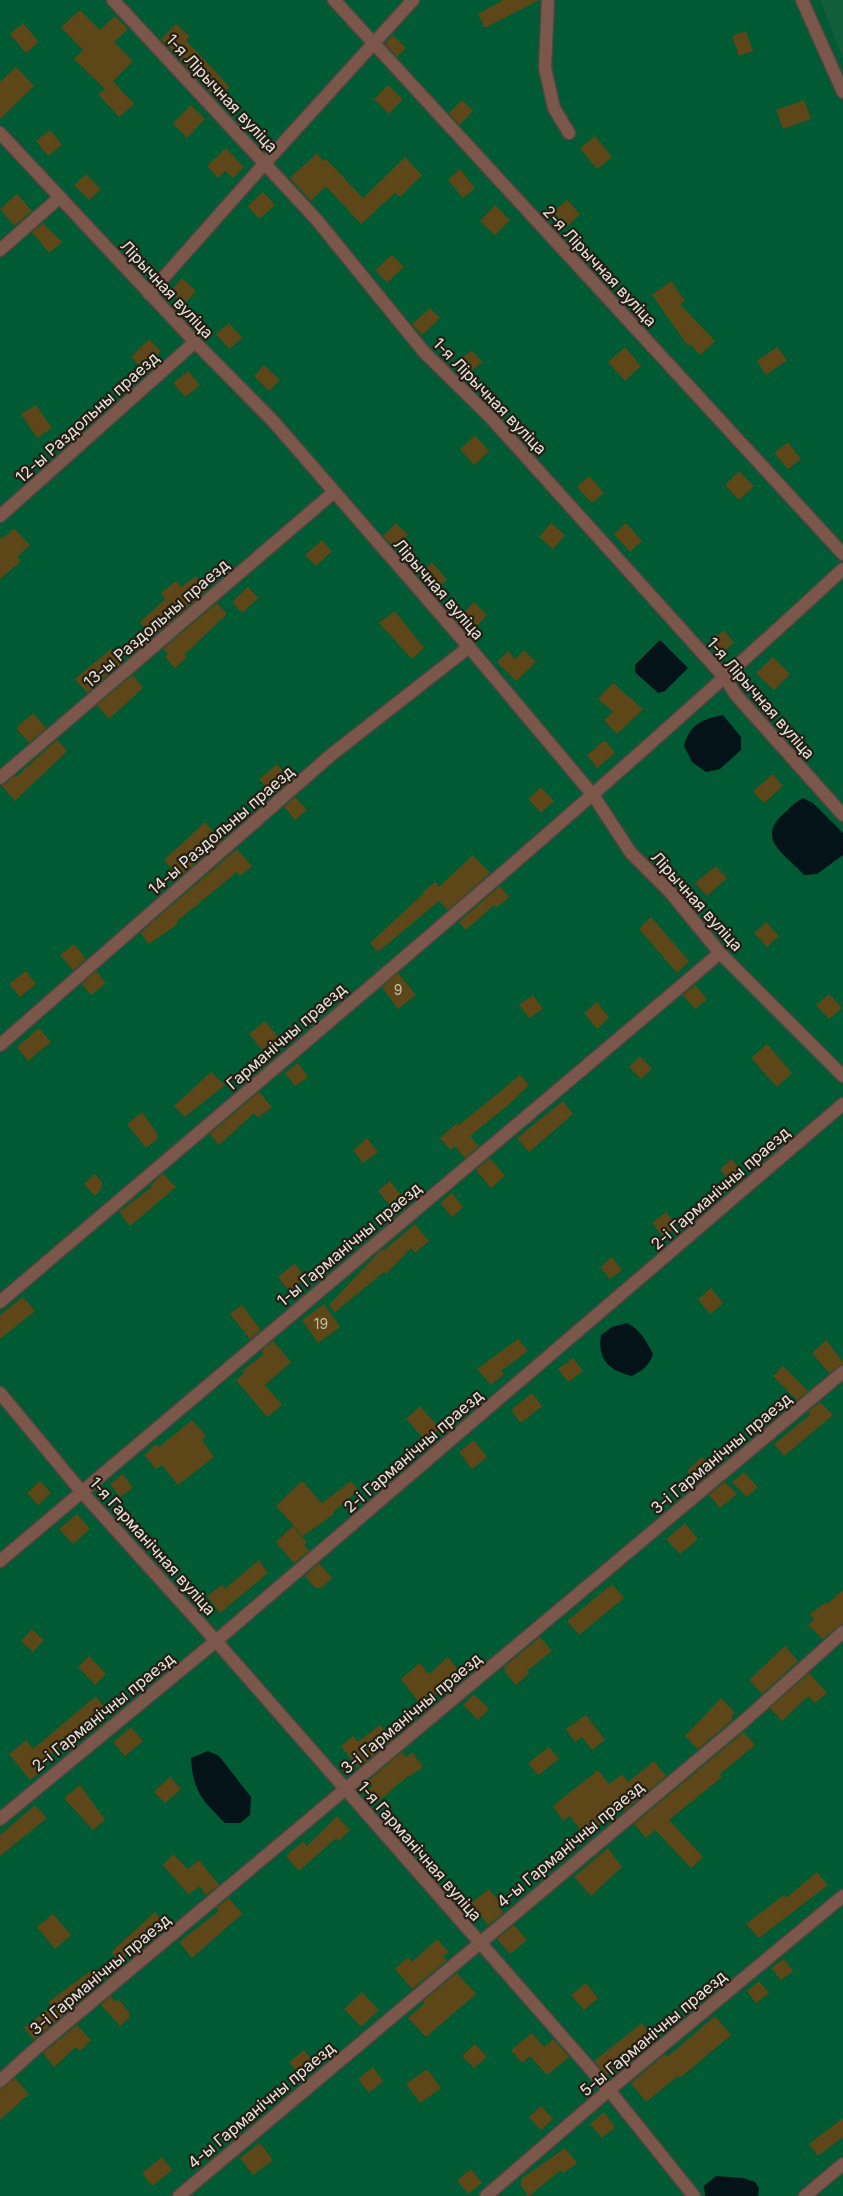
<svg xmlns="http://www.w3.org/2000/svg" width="843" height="2196" font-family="Inter,sans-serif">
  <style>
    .green { fill: #005b35 }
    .forest { fill: #105e3a }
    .water { fill: #041317 }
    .building { fill: #5d4617 }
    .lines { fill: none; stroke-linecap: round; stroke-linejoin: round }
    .minor-casing { stroke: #4c463c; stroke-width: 15 }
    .minor { stroke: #7b564b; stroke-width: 12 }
    .labels { text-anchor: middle; stroke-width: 4.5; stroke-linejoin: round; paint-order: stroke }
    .number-label { font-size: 14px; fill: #c6bdac }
    .street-label { font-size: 16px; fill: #e9e5dd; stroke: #241e14 }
  </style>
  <rect width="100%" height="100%" fill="#2e281d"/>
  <!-- green -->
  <path class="green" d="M0 0H820L843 60V2196H0Z"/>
  <!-- forest -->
  <path class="forest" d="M820 0H843V60Z"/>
  <!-- water -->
  <path class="water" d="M660 640 688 668 665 691 658 693 635 672V665Z
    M723 715 741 737V750L720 769 706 772 692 762 684 746C690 724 702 719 723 715Z
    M803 798 813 803 843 833V855L817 874 804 875C787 856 756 840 782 815 789 809 795 802 803 798Z
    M627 1323C641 1330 646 1341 653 1354 649 1366 643 1370 632 1376 609 1371 597 1359 601 1335L612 1327Z
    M208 1751 219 1756 251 1797 250 1815 240 1823H225C202 1800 193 1792 191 1758Z
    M716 2176 743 2178 755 2182 759 2188 758 2196H705L704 2186Z"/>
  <!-- building -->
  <path class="building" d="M503 0H539L485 28 478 14Z
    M80 10 100 30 115 16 128 29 114 42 133 61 107 87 113 81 134 104 119 117 98 94 105 89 74 59 83 50 61 27Z
    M23 23 39 42 26 53 10 34Z
    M176 24 190 37 186 40 230 87 217 99 161 39Z
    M746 31 753 51 739 56 732 36Z
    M393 35 406 48 397 57 385 43Z
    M16 67 34 86 0 119V82Z
    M388 85 403 99 389 114 374 99Z
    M462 100 473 111 460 125 449 113Z
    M804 100 811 119 783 129 776 110Z
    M191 105 205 119 187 138 173 123Z
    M50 130 62 145 48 156 36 141Z
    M595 136 612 157 597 169 580 148Z
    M226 148 244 167 233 178 225 171 218 178 207 166Z
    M317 153 323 161 326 159 363 198 405 157 422 175 400 197 395 193 361 224 326 186 311 201 290 178Z
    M460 169 475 188 463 198 448 180Z
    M86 174 101 189 89 200 74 185Z
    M263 192 275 205 259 219 248 206Z
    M17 194 32 211 14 226 0 209Z
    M567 200 580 214 567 227 553 212Z
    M495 205 510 220 495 235 480 221Z
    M43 223 62 242 49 253 32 232Z
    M392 255 404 267 387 283 375 270Z
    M182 278 196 291 184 304 170 292Z
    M671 281 685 301 680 304 715 341 700 355 690 344 688 346 652 295Z
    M430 308 440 318 422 335 412 324Z
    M229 323 242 338 229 349 216 334Z
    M149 339 161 351 143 369 131 357Z
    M625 347 641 366 625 381 608 362Z
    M777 347 787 360 766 375 757 361Z
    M472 350 482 362 465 376 455 364Z
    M264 365 280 380 269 391 254 376Z
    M188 371 200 385 185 397 173 383Z
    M36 405 52 428 37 438 21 414Z
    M475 435 489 451 474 465 460 449Z
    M788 442 801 459 788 469 774 453Z
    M739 471 754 486 739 500 725 485Z
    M589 476 604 493 592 503 577 487Z
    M396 523 408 535 395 548 383 536Z
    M551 523 565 535 553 549 539 537Z
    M626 523 642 541 630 552 614 534Z
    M14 528 30 545 17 557 21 561 0 579V536L2 539Z
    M322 540 332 551 316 566 305 555Z
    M432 562 447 580 435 590 421 572Z
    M196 576 207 590 153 637 140 622 165 599 161 593 176 581 181 587Z
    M248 587 258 598 242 613 232 602Z
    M474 602 487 615 474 629 461 616Z
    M217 603 227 614 184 655 187 657 175 668 165 657 168 654 163 649Z
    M395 611 424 648 412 659 379 623Z
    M724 630 734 643 721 653 711 640Z
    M111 649 122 663 87 693 75 679Z
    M524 650 536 662 516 681 497 662 508 651 515 659Z
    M773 657 790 674 774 690 756 673Z
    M133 675 143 688 109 719 97 705Z
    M613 683 643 709 617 734 604 720 613 712 598 699Z
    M33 713 46 728 29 743 16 728Z
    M57 740 67 751 15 801 2 786 15 776 16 777Z
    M605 740 615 753 597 768 587 755Z
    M277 764 287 776 282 781 285 785 273 795 259 779Z
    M773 774 783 786 764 803 753 791Z
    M541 787 554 801 541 813 528 799Z
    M295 797 307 810 295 820 284 807Z
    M205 822 221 841 179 877 164 860Z
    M237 849 252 866 240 876 237 872 176 922 178 924 149 944 140 933Z
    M473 855 490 873 448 910 439 901 378 952 370 943 424 893 423 892 435 882 439 887Z
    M716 866 727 878 707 896 695 883Z
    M500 886 509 897 496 908 494 905 466 930 459 922Z
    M651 917 689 961 677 973 639 929Z
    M766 922 779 936 767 947 754 933Z
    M74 944 86 959 73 970 60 955Z
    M26 971 36 984 20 997 9 984Z
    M96 971 106 983 91 995 82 984Z
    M398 973 416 995 398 1009 382 987Z
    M695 985 707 999 695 1009 683 995Z
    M829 994 842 1008 829 1019 816 1005Z
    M533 995 543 1009 529 1018 519 1005Z
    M597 1002 609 1018 597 1029 584 1013Z
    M265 1021 278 1037 262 1050 249 1034Z
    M39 1028 51 1042 28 1061 17 1047Z
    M767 1044 792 1073 777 1087 751 1058Z
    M640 1056 652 1069 641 1079 629 1067Z
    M298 1063 308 1077 295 1086 285 1073Z
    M211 1072 225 1085 185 1117 174 1106Z
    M520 1075 529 1085 506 1107 470 1136 479 1146 465 1158 455 1146 450 1150 440 1138 457 1123 459 1125Z
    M259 1092 272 1107 258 1118 254 1113 219 1145 210 1134Z
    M563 1101 573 1114 529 1152 517 1138Z
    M142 1112 157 1133V1139L146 1148 127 1124Z
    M367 1138 378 1152 363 1163 353 1150Z
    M490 1158 505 1176 491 1188 476 1170Z
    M732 1159 741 1171 729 1181 720 1169Z
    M95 1174 102 1182V1188L95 1196 84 1184Z
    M163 1174 176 1187 130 1226 119 1212 152 1187 151 1185Z
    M390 1181 401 1195 389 1204 378 1191Z
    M452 1193 463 1207 452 1217 440 1203Z
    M666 1212 677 1226 663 1237 652 1223Z
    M415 1224 429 1241 415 1253 411 1248 386 1274 384 1272 335 1312 329 1305 377 1254 382 1249 383 1251Z
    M612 1257 622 1270 610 1279 600 1267Z
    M295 1263 305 1278 289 1291 278 1277Z
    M711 1288 723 1303 710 1314 698 1299Z
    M23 1297 35 1311 0 1339V1315Z
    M324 1304 340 1327 318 1343 302 1320Z
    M242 1305 261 1330 250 1339 230 1314Z
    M518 1339 528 1351 501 1371 504 1374 491 1385 477 1369Z
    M826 1340 843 1362V1364L829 1373 812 1353Z
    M273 1341 291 1362 265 1385 282 1405 267 1417 236 1380 244 1373 242 1371 264 1354 261 1351Z
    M573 1358 583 1371 568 1382 558 1369Z
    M783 1366 808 1391 797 1400 773 1376Z
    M532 1393 542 1406 521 1423 511 1410Z
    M820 1402 833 1415 784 1456 774 1444 811 1414 808 1412Z
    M420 1406 440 1429 427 1442 406 1419Z
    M192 1420 206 1436 202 1440 214 1457 178 1485 162 1465 156 1469 144 1455 156 1444 159 1447Z
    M474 1440 487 1457 472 1469 459 1452Z
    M702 1457 714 1470 698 1483 687 1471Z
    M744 1472 758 1487 747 1497 732 1482Z
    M123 1474 133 1488 120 1497 110 1484Z
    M40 1481 51 1493 38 1505 27 1493Z
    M302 1481 322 1503 351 1481 358 1490 333 1512 334 1514 303 1536 276 1506Z
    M725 1482 737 1494 720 1508 709 1495Z
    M77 1514 90 1529 73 1544 59 1529Z
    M685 1523 698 1539 680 1554 666 1539Z
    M293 1526 307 1542 304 1545 309 1551 294 1563 276 1542Z
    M259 1560 268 1573 220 1613 207 1596 222 1585 225 1589Z
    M319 1563 332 1578 321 1588H315L305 1576Z
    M612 1584 624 1598 579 1635 567 1621Z
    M843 1590V1624L838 1626 823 1639 808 1625 814 1619 810 1614 826 1602 827 1604Z
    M32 1629 44 1640 33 1652 21 1641Z
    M540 1637 552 1651 527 1671 529 1674 516 1685 504 1671 506 1669 504 1667Z
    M785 1646 798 1661 762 1694 749 1680Z
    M89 1656 106 1674 95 1685 78 1667Z
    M448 1657 458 1669 437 1688 440 1691 421 1705 401 1679 420 1663 429 1674Z
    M809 1673 827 1693 815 1703 808 1696 782 1721 770 1708Z
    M474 1694 489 1709 478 1720 463 1705Z
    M96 1696 106 1709 43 1761 47 1767 30 1780 9 1754 26 1740 33 1749Z
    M721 1698 735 1713 731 1716 733 1719 698 1749 685 1736Z
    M586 1715 605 1740 592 1750 582 1737 575 1742 566 1729Z
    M380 1725 392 1740 358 1768 341 1746 353 1736 358 1742Z
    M131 1727 143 1741 125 1756 113 1742Z
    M744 1732 755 1745 720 1774 722 1777 669 1820 703 1857 691 1868 655 1830 646 1838 634 1824Z
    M549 1747 559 1759 538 1775 528 1763Z
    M402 1752 406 1757 412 1752 423 1767 410 1776 409 1775 378 1802 368 1790 373 1786 368 1781Z
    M654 1761 666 1776 624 1811 621 1808 585 1836 570 1816 563 1821 553 1806 598 1770 609 1784 622 1774 628 1782Z
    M170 1777 181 1789 165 1803 154 1792Z
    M80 1785 105 1820 93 1830 64 1798Z
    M35 1805 47 1818 0 1856V1835Z
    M337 1816 350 1830 339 1841 336 1838 299 1871 286 1856 303 1841 307 1846Z
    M608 1848 622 1867 591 1896 574 1877Z
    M173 1854 188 1869 199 1860 219 1885 206 1895 199 1886 189 1895 163 1865Z
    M817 1872 828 1885 759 1938 746 1924 784 1895 786 1898Z
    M489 1889 502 1905 499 1907 503 1913 488 1925 471 1903Z
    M229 1898 242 1914 192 1958 179 1942 219 1911 216 1908Z
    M155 1912 164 1923 120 1962 111 1952Z
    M53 1914 71 1935 55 1949 37 1927Z
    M514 1925 527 1940 510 1954 499 1941 498 1938Z
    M437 1939 449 1952 443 1957 447 1960 412 1989 395 1969 408 1957 412 1962Z
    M784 1959 793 1971 781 1980 771 1968Z
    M92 1970 101 1983 34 2040 24 2028 52 2006 48 2002Z
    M457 1973 476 1994 426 2037 408 2018 425 2003 423 2001Z
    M759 1981 769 1993 756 2003 747 1991Z
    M586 1983 598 1998 584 2010 571 1995Z
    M362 1992 379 2010 361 2027 344 2009Z
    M111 1996 115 2002 118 1999 129 2012V2018L120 2026 101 2005Z
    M715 2016 731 2035 680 2078 678 2076 646 2102 631 2083 665 2054 667 2057Z
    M642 2023 655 2041 621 2070 618 2067 607 2076 594 2061Z
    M77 2025 91 2040 80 2051 76 2047 54 2067 43 2053Z
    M532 2033 544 2047 553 2039 569 2057 547 2075 530 2056 522 2063 511 2050Z
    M475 2044 487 2057 474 2068 462 2056Z
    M304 2050 313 2061 298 2074 289 2062Z
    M373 2067 383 2081 369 2093 358 2079Z
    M427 2069 441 2088 420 2103 406 2084Z
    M15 2078 29 2094 0 2120V2089L5 2087Z
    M541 2106 553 2119 541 2130 529 2117Z
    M604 2112 615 2127 602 2138 590 2124Z
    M843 2118V2137L818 2156 809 2144Z
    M260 2143 273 2160 253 2175 240 2158Z
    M565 2148 577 2163 563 2173 561 2170 529 2196 521 2186V2179Z
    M162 2157 172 2170 152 2186 142 2173Z
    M471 2169 482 2183 468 2194 457 2180Z"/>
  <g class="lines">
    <defs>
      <path id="minor" d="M113 0 316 219 424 352 491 418 725 678 736 695 843 815
        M334 0 843 554
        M548 0 545 68 554 108 569 133
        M802 0 843 92
        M0 133 195 342 273 421 469 647 593 795 631 853 670 892 720 953 843 1076
        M0 250 60 197
        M149 294 265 163 413 0
        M0 516 195 342
        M0 778 334 492
        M0 1045 331 755 469 647
        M0 1302C283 1060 570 822 843 569
        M0 1393 81 1491 216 1641 609 2090 694 2196
        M0 1561 720 953
        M0 1819 216 1641 843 1104
        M0 2081 33 2051 843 1372
        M179 2196 744 1721 843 1632
        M486 2196 609 2090 843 1896
        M805 2196 843 2164"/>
    </defs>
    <!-- minor casing -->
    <use href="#minor" class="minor-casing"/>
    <!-- minor -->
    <use href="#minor" class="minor"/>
  </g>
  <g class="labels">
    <!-- number labels -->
    <g class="number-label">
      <text x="398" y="995">9</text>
      <text x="321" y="1329">19</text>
    </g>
    <!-- street labels -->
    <g class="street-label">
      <text transform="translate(222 93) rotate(47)" y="6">1-я Лірычная вуліца</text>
      <text transform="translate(600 266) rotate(47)" y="6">2-я Лірычная вуліца</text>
      <text transform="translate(167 289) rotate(47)" y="6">Лірычная вуліца</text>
      <text transform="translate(490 396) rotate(46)" y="6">1-я Лірычная вуліца</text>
      <text transform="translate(87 417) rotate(-42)" y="6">12-ы Раздольны праезд</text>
      <text transform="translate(439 589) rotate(49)" y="6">Лірычная вуліца</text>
      <text transform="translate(156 623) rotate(-41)" y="6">13-ы Раздольны праезд</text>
      <text transform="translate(761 698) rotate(49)" y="6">1-я Лірычная вуліца</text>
      <text transform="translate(221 830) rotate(-41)" y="6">14-ы Раздольны праезд</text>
      <text transform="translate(697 901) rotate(48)" y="6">Лірычная вуліца</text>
      <text transform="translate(286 1036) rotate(-41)" y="6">Гарманічны праезд</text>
      <text transform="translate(720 1188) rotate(-41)" y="6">2-і Гарманічны праезд</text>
      <text transform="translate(349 1244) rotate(-40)" y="6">1-ы Гарманічны праезд</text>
      <text transform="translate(413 1451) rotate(-41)" y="6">2-і Гарманічны праезд</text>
      <text transform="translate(721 1453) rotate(-40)" y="6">3-і Гарманічны праезд</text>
      <text transform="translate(153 1546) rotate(48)" y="6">1-я Гарманічная вуліца</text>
      <text transform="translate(103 1712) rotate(-39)" y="6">2-і Гарманічны праезд</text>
      <text transform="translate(411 1713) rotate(-40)" y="6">3-і Гарманічны праезд</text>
      <text transform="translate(570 1844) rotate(-40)" y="6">4-ы Гарманічны праезд</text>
      <text transform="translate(420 1851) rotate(49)" y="6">1-я Гарманічная вуліца</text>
      <text transform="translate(100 1974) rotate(-40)" y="6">3-і Гарманічны праезд</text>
      <text transform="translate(653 2033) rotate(-40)" y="6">5-ы Гарманічны праезд</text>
      <text transform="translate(261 2105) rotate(-40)" y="6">4-ы Гарманічны праезд</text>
    </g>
  </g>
</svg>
